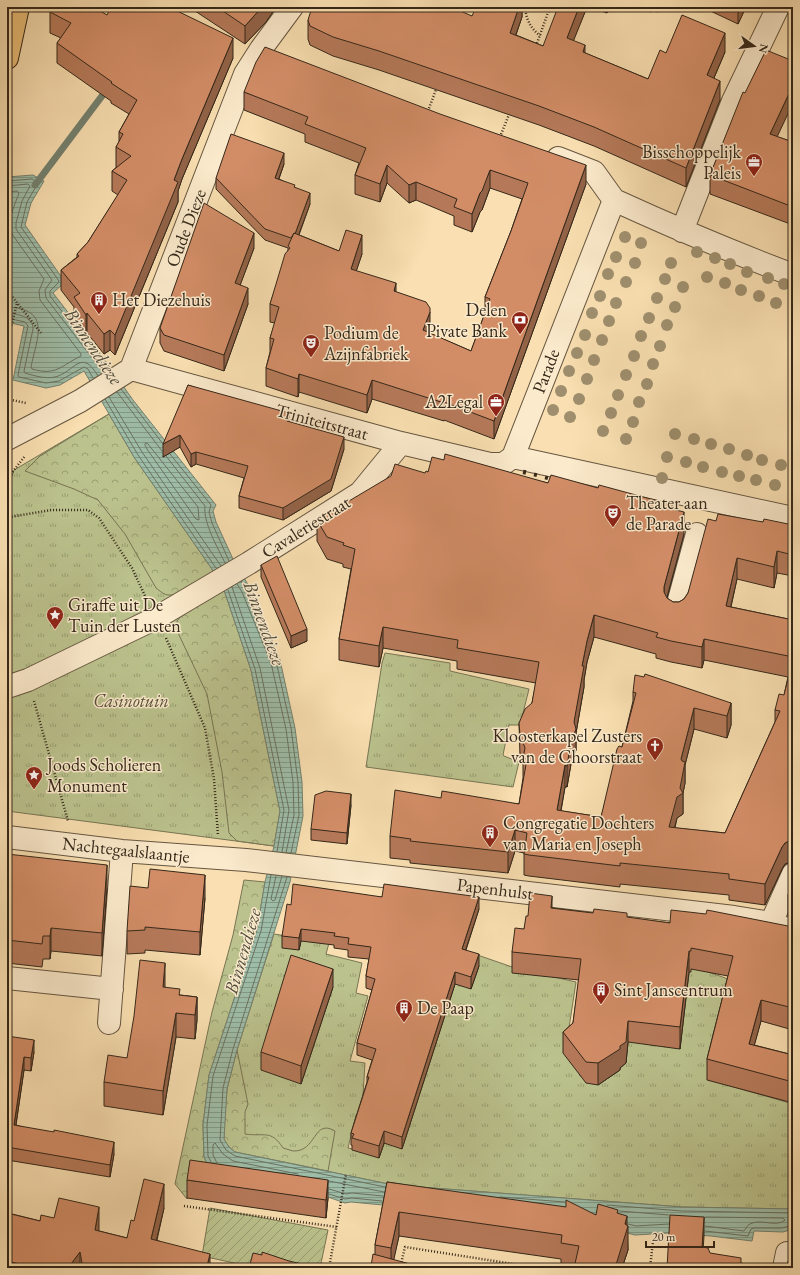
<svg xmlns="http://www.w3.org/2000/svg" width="800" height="1275" font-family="'EB Garamond',serif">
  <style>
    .grass { fill: url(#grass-tufts); stroke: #787554 }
    .forest { fill: url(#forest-crowns); stroke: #787554 }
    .garden { fill: url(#garden-furrows); stroke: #787554 }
    .water { fill: url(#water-rules); stroke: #74816f }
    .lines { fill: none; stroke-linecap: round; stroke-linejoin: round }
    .shore { stroke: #6a7261; stroke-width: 1 }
    .stream { stroke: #74816f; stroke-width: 7 }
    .minor-casing { stroke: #665640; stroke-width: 24 }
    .major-casing { stroke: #35281a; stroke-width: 24 }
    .path { stroke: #35281a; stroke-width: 2.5; stroke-dasharray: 1 2; stroke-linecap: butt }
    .minor { stroke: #fbeacc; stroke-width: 22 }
    .major { stroke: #ecc078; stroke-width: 22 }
    .rail { stroke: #35281a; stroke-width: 3; stroke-dasharray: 7 7; stroke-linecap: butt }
    .tree { fill: #9f8f6e }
    .wall { fill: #b57959; stroke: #35281a; fill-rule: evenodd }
    .shaded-wall { fill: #936348; stroke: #35281a }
    .building { fill: #d28d67; stroke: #35281a }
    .labels { text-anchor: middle; stroke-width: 3; stroke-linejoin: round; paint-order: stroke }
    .poi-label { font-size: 18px; fill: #35281a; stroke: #fbeacc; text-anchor: start }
    .street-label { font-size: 18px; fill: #35281a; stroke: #fbeacc }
    .park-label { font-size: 18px; font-style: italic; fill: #564e37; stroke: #fbeacc }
    .water-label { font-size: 19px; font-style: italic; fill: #4f4d3e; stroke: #fbeacc }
  </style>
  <defs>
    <pattern id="grass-tufts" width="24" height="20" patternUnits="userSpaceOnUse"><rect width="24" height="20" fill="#bbc28d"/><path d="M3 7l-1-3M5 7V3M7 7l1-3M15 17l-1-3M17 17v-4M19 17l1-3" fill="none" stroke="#999e72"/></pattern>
    <pattern id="forest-crowns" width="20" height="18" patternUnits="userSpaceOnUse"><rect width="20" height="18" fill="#bbc28d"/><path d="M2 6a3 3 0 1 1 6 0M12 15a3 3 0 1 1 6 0" fill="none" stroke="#999e72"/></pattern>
    <pattern id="garden-furrows" width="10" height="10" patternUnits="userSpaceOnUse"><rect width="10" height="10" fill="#bbc28d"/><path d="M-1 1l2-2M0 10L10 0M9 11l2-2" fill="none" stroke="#999e72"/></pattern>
    <pattern id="water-rules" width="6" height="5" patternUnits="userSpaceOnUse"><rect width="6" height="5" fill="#9ebda8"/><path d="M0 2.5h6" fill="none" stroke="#829a88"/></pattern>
  </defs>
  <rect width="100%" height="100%" fill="#f9dfb1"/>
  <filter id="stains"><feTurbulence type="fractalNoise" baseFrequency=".005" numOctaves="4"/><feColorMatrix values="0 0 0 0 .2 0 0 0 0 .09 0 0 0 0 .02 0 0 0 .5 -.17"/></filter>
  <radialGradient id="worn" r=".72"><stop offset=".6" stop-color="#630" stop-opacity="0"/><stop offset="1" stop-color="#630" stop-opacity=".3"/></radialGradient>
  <!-- grass -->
  <path class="grass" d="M109 414 134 457 274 846 7 811V490L14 470Z
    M385 653 450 663V671L529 689 520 725H509L503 755 504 756 519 762 513 787 366 767 382 663Z
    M274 934 329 943 326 954 362 963 356 993 368 996 350 1061 365 1063 363 1095 365 1098V1112L356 1115 348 1148 380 1155 460 949 518 969 576 982 565 1054 577 1068 580 1076H598L619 1031 665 1047 683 963 731 980 710 1080 793 1104V1209L682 1207 393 1185 245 1154 227 1089 237 1050Z"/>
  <!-- forest -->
  <path class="forest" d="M109 414 134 457 214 572C204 578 181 596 169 595 164 595 160 591 156 588L125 534 98 500 74 489 25 471 40 456Z
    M222 584 251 670 280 811 274 846 237 841 229 833 222 772 207 694 179 635 177 621 186 610Z
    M244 880 265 882 257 930 209 1075 203 1125 204 1157 216 1182 190 1178 187 1199 175 1184 212 1012 233 935Z
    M237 1050 248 1104 245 1112V1134C264 1137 271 1129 283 1148 286 1149 290 1150 293 1151 317 1152 313 1118 335 1131L328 1171 235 1152 229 1147 224 1140V1129L227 1089Z"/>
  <!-- garden -->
  <path class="garden" d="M210 1208 328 1230 320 1268H257L202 1256Z"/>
  <!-- water -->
  <path class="water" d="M33 175 44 181 31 203 25 225 65 282 53 293 104 359 133 400 216 505 213 511 216 522 233 559 250 588 280 660 295 728 302 782 303 816 290 882 237 1050 227 1089 224 1139 229 1147 235 1152 393 1185 682 1207 793 1209V1229L783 1232 754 1231 752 1241 711 1236 668 1233 635 1235 596 1225 351 1202 345 1203 328 1197 216 1182 204 1157 203 1125 209 1075 257 930 265 882 274 846 280 811 251 670 222 584 214 572 134 457 84 371 60 385 46 388 13 380 24 326 7 322V177Z"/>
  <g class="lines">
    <!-- shore -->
    <path class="shore" d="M7 181 32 179 38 183 27 202 21 227 59 281 58 283 50 291V296L107 370
      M7 186 28 184 30 186 22 201 16 223V229L52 280 45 290 46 298 103 372
      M7 192 17 191 19 193C15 205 6 221 12 234L44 279 39 291 40 300 81 354V356C60 366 57 376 32 369L31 367C37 337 52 309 7 307
      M7 313C17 314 33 316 33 329L24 371 25 373C35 376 45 379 55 377 75 372 81 347 98 376
      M7 318 25 322 28 326 18 375 19 377 46 383 59 381 84 367 88 369 93 378
      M121 389 163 444
      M117 392 162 451
      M109 397 142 452 221 566
      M105 399 138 455 216 568
      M146 443 148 444 198 507 199 520 196 519 147 449 145 445Z
      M170 454 211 505 209 512 212 523 229 561
      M166 456 205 506C203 523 218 548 225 563
      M241 581 246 590 276 661 291 728 298 782 299 815 291 853
      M237 584 242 592 271 663 286 729 293 782 294 815 286 853
      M232 587 260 668 289 810 282 852
      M228 590 255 669 284 810 277 852
      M276 876 271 899 273 901 275 900 282 876
      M287 877 233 1049 223 1088 220 1140 226 1150 235 1156 385 1187
      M211 1162 208 1156 207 1125 213 1076 261 931 271 875
      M217 1163 213 1155V1145L215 1143 223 1154 233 1161 298 1174
      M329 1181 384 1192
      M329 1189 346 1194 352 1193 383 1196
      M329 1194 345 1199 352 1198 382 1201
      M500 1197 565 1202
      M607 1205 682 1211 793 1213
      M619 1211 669 1215
      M705 1217 783 1218 785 1220C777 1228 760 1218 750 1224 747 1225 746 1229 744 1231L705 1226
      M628 1224 636 1226 669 1224
      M705 1231 748 1236 751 1229 754 1228H782L793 1225"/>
    <!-- stream -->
    <path class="stream" d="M35 185 108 88"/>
    <defs>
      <path id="minor" d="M558 158 594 172 614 200
        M614 200C673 227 732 252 793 275
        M682 231 733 101 778 7
        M131 369 401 443 490 464H503L513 457
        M7 439 80 401 131 369 245 74 261 49 292 7
        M513 457 793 518
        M513 457 614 200
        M676 611 697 534
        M7 687 28 680 156 618 249 563 360 493 401 443
        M7 837 122 851 246 860 734 917 771 923 793 931
        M771 923 793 874
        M7 978 112 989
        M109 1023 122 851
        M784 1268 787 1253"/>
      <path id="major" d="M7 58 18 7"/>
    </defs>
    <!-- minor casing -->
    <use href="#minor" class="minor-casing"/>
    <!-- major casing -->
    <use href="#major" class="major-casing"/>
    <!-- path -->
    <path class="path" d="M525 7C526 20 531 28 540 36
      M536 46 550 7
      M428 111 437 87
      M500 137 510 112
      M7 290 41 333
      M8 340 17 303
      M7 399 26 403
      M7 479 25 456
      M7 504 10 517 51 510H88L99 518 132 568 146 598
      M7 539 10 517
      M166 638 205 728 214 779 218 836
      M34 701 68 821
      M184 1206 337 1227
      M329 1268 346 1174
      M400 1268 405 1247 539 1268
      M650 1268 653 1241"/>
    <!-- minor -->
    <use href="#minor" class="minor"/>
    <!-- major -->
    <use href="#major" class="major"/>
    <!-- rail -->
    <path class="rail" d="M521 488 525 470
      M531 490 536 473
      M542 493 547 476"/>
  </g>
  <!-- trees -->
  <g class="tree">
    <circle cx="625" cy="237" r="6"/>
    <circle cx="641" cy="243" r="6"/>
    <circle cx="697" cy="252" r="6"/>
    <circle cx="616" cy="257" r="6"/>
    <circle cx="715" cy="258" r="6"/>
    <circle cx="635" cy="263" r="6"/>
    <circle cx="671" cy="263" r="6"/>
    <circle cx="730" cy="264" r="6"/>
    <circle cx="747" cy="272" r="6"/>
    <circle cx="608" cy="274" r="6"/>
    <circle cx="707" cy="277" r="6"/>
    <circle cx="768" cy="278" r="6"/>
    <circle cx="665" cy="279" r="6"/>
    <circle cx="626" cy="282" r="6"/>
    <circle cx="725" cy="283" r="6"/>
    <circle cx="784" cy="284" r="6"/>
    <circle cx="683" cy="287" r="6"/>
    <circle cx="741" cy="290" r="6"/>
    <circle cx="600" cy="296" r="6"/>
    <circle cx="759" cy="296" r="6"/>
    <circle cx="657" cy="298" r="6"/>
    <circle cx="616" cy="303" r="6"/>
    <circle cx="776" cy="303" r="6"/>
    <circle cx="675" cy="307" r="6"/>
    <circle cx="592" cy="313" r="6"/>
    <circle cx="649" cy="318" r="6"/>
    <circle cx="609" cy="321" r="6"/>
    <circle cx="667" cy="325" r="6"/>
    <circle cx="585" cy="335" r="6"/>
    <circle cx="641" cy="336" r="6"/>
    <circle cx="602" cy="340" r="6"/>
    <circle cx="660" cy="346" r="6"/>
    <circle cx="577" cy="353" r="6"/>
    <circle cx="634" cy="356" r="6"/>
    <circle cx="594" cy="360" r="6"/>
    <circle cx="653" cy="364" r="6"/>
    <circle cx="569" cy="371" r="6"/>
    <circle cx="626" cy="375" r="6"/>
    <circle cx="587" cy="379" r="6"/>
    <circle cx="647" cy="384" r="6"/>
    <circle cx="561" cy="391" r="6"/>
    <circle cx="618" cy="395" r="6"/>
    <circle cx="579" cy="399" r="6"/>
    <circle cx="639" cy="402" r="6"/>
    <circle cx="553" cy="410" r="6"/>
    <circle cx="611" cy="413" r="6"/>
    <circle cx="570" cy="417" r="6"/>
    <circle cx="633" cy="422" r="6"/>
    <circle cx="603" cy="431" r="6"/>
    <circle cx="675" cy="434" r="6"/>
    <circle cx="626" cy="439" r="6"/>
    <circle cx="694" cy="439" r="6"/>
    <circle cx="711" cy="444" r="6"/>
    <circle cx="729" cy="449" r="6"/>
    <circle cx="747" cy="455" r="6"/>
    <circle cx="667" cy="457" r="6"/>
    <circle cx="762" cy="460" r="6"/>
    <circle cx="686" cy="462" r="6"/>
    <circle cx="781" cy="465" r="6"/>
    <circle cx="703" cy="467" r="6"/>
    <circle cx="722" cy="472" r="6"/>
    <circle cx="739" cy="476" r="6"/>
    <circle cx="662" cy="478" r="6"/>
    <circle cx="756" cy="480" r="6"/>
    <circle cx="775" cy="485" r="6"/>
  </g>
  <!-- wall -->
  <path class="wall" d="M189 7H276L266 22 245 44Z
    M522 7V17L516 35 543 46 587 7 573 41 585 53 648 79 666 53 725 52 714 78 720 100 686 187 594 146 539 125 379 70 333 56 310 45 308 39V20L472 16Z
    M589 7H609L607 13Z
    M637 7H660L658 12 652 10 651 12Z
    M702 7H746L738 24Z
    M50 12 107 15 233 58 182 179 178 191V202L115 355 110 350 104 354 87 333 86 335 74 317V307L61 290V270L77 257V254L88 242 118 195 112 191V171L116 168V147L119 142V132L129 114 111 103V101L57 63V43L61 38 50 33Z
    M244 92 586 184 494 439 444 420V421L372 399 367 413 299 392 298 397 266 386V368L270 352V338L275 323 270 322V304L288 250V248L265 240 216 189V178L284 164 279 179 295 187 310 204 299 235 339 251 362 254 356 271 396 292 430 330 429 333 471 351 485 313V297L511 231 522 199 490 188 482 210 480 212 472 232 454 225V216L416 200 409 203 387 183 380 202 355 194V175L359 163 305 142V134L244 110Z
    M745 93 777 137 793 142V225L710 194V175Z
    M254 248 240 285 248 304 224 371 164 351 160 343V328Z
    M188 385 289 421 344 449 331 491 283 520 239 508V496L244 478 196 464 191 467 180 447 163 457Z
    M444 460 548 483 673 509 684 534 667 598 673 602H679L684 599 688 593 716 521 763 522 793 525V576L777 573 774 588 737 579 731 607 793 620V862H791L785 864 782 869 765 905 729 900V895L620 884V887L529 876 524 875V853L515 851 508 873 410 863V860L390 858V836L441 798 519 804 523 778V765L520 757 519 723 532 703 536 683 457 669V661L383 648 379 667 339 660V639L351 569 343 567V564L327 559 317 541V520L428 472ZM594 637 656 654V658L671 662 702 668 704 660 788 677 784 695 775 710V722L725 833 675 828 677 818 683 814V793L685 783V765L694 729 727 738 731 725V703L633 692V701L622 747 601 817 561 811 565 787H567L571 764 576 750V733L584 687V680L587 662Z
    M261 565 307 641 291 648 261 577Z
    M351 805 347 844 311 840V829Z
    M7 854 107 888 102 956 51 951 50 959H43L42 967 7 963Z
    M793 883V918L788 916V895Z
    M382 897 479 909 466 950 479 966 471 989 455 984 402 1149 384 1143 379 1158 352 1150V1145H351V1133L367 1082V1077L372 1060 357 1055V1043L372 990 366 988V976L369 959 348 957V950L334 948V945L301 941 299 950 282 948V936L291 905Z
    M205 898 200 955 145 950V953L127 954V931Z
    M552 908 670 923 793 927V1030L761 1021 754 1045 793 1055V1103L707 1080V1059L728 976 691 969V972H689L680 1049 628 1042 626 1063 620 1068V1070L598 1085 586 1083 563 1053V1032L573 1023 579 980 512 973V952L524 929 528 916Z
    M333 987 301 1084 261 1070V1052Z
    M165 988 180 995 197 997V1020L195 1039 176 1037 163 1115 104 1106V1082L127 1058Z
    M7 1036 34 1052 31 1071 24 1070 16 1125 114 1154 110 1177 7 1160Z
    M187 1180 328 1198 326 1218 187 1198Z
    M387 1182 596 1215 618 1213 627 1225 628 1250 622 1268H568L561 1267V1259L399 1236 393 1260 371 1266 375 1254V1245Z
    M164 1208 157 1240 210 1267 216 1268H7V1211L8 1213 40 1221 99 1231 127 1238 134 1221Z"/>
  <!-- shaded-wall -->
  <path class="shaded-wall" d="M262 7H276L266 22 245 44V26Z
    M519 7H522V17L510 51V33Z
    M579 7H587L567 57V38Z
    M607 7H609L607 13Z
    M658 7H660L658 12Z
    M738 7H746L738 24Z
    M725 33V52L707 94V75Z
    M233 38V58L182 179 178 191V202L115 355V335L182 159Z
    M585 45V64L583 52Z
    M720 81V100L686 187V168Z
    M793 85V103L770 152V134Z
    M284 153V164L275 189V178Z
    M387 165V183L380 202V184Z
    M586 165V184L494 439V421Z
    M490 170V188L482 210 480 212 472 232V214L480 193Z
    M416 182V200L409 203V185Z
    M310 193V204L293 250V239Z
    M254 233V248L235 299V283Z
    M362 235V254L351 287V269Z
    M396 283V301L394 291Z
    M248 288V304L224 371V355Z
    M430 312V330L423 348V330Z
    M87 313V333L86 335V315Z
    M110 330V350L104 354V334Z
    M299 374V392L298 397V379Z
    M372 380V399L367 413V395Z
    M289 413V425L287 421Z
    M180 435V447L163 457V444Z
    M344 437V449L331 491 283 520V508Z
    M196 452V464L191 467V454Z
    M684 512V534L664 608V587Z
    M777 551V573L774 588V567Z
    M737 558V579L726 627V606Z
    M594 615V637L587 662 584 680V687L576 733V750L571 764 567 787V766L582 666 587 641Z
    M383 627V648L379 667V646Z
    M307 629V641L291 648V636Z
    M704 639V660L702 668V647Z
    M731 703V725L727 738V716Z
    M694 708V729L685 765V783L683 793V814L677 818 669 848V827L681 759Z
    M565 765V787L557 832V810Z
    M351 794V805L347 844V833Z
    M515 830V851L508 873V852Z
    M791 840V862L785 864 782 869 765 905V884L782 847 785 843Z
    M107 865V888L102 956V933Z
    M205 875V898L200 955V932Z
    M552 896V917L551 908Z
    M479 897V909L462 961V949Z
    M51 928V951L50 959V936Z
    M301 929V941L299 950V938Z
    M689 951V972L680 1049V1027Z
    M479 954V966L471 989V977Z
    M165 963V987L163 1011V987Z
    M333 969V987L301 1084V1066Z
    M455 972V984L402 1149V1137Z
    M197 997V1020L195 1039V1015Z
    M761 1000V1021L749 1065V1044Z
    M176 1013V1037L163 1115V1091Z
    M628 1021V1042L626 1063 620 1068V1070L598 1085V1063L620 1046Z
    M34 1040V1052L31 1071V1058Z
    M24 1057V1070L14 1137V1125Z
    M384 1131V1143L379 1158V1146Z
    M114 1142V1154L110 1177V1165Z
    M328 1180V1198L326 1218V1200Z
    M164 1184V1208L151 1263V1239Z
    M99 1207V1231L95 1254V1230Z
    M399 1212V1236L392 1268H391V1248Z
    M627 1216V1229L628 1226V1250L622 1268H615Z
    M704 1217V1236L702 1266V1247Z
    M80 1252V1268H68Z
    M210 1254V1268L207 1266Z"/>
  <!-- building -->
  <path class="building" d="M52 7H93L107 15 111 7H169L233 38 182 159 174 180 178 182 115 335 110 330 104 334 87 313 86 315 74 297 80 293 61 270 79 256 77 254 88 242 127 180 112 171 131 156 116 147 123 134 119 132 137 100 111 83 112 82 57 43 71 23 50 12Z
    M217 7H262L245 26Z
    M312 7H451L472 16 476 7H519L510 33 543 46 558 7H579L567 38 585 45 583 52 648 79 660 50 666 53 682 15 725 33 707 75 720 81 686 168 594 127 539 106 379 51 333 37 310 26 308 20Z
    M265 47 440 114 586 165 494 421 444 402V403L372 380 367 395 299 374 298 379 266 368 274 339 270 338 279 307 270 304 285 254 290 248 288 246 294 233 339 251 346 230 362 235 351 269 396 283 394 291 426 302 430 308V312L423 330 471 351 490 299 485 297 511 231 528 183 490 170 482 191 480 193 472 214 454 207 457 199 416 182 409 185 387 165 380 184 355 175 366 148 305 124 308 117 244 92 256 62Z
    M766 50 793 61V85L770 134 793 142V207L710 175 743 92 745 93Z
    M231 134 284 153 275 178 295 185 294 187 310 193 295 234 294 233 291 238 265 229 216 178Z
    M204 203 254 233 235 283 248 288 224 355 164 335 160 328Z
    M188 385 289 413 287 421 344 437 331 479 283 508 239 496 248 466 196 452 191 454 180 435 163 444Z
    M445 454 548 483 551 475 598 488 599 485 673 505 672 509 684 512 664 587V592L667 598 673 602H679L684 599 688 593 708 519 716 521 718 514 763 522 764 519 793 525V555L777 551 774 567 737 558 726 606 793 620V657L704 639 702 647 671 641 656 637 658 633 594 615 587 641 582 666H584L574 722 576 729 571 742 567 766 565 765 557 810 601 817 617 749 619 746 622 747 636 693 633 692 635 675 644 677 645 674 731 703 727 716 694 708 681 759 682 761 685 762 680 788 683 793 677 797 669 827 725 833 780 711 775 710 779 694 784 695 793 658V841L791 840 785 843 782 847 765 884 729 879V874L620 863V866L529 855 524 854 527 833 515 830 508 852 410 841 411 839 390 836 395 790 441 798 442 791 519 804 527 759 523 758 525 748 520 735 519 723 525 709 532 703 539 662 457 648 458 640 383 627 379 646 339 639 355 549 343 545 344 543 327 537 317 520 391 476 395 464 425 473 426 471 428 472 432 457 444 460Z
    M277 556 307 629 291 636 261 565Z
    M326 791 351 794 347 833 311 829 315 795Z
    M7 854 107 865 102 933 51 928 50 936H43L42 944 7 940Z
    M150 869 205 875 200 932 145 927V930L127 931 130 886 148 888Z
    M793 883V897L788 895Z
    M293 884 382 897 384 884 479 897 462 949 479 954 471 977 455 972 402 1137 384 1131 379 1146 352 1138 354 1134 351 1133 369 1077H367L376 1049 357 1043 375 979 366 976 371 947 348 944 349 938 334 936 335 933 301 929 299 938 282 936 287 904 291 905Z
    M530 893 552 896 551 908 593 913 594 909 627 913V917L670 923 671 910 706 914 707 910 793 927V1008L761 1000 749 1044 793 1055V1082L707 1059 733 956 691 948V951H689L680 1027 628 1021 626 1042 620 1046V1049L598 1063 586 1062 563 1032 573 1023 581 959 512 952 515 928 524 929 526 916H528Z
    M291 955 333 969 301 1066 261 1052Z
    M140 960 165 963 163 987 180 989 179 995 197 997 195 1015 176 1013 163 1091 104 1082 108 1055 127 1058 134 1016Z
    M7 1036 34 1040 31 1058 24 1057 14 1125 54 1132V1130L114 1142 110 1165 7 1147Z
    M190 1160 328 1180 326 1200 187 1180Z
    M144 1179 164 1184 151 1239 210 1254 207 1266 216 1268H83L80 1252 68 1268H32V1267L7 1261V1213L40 1221 41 1215 54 1218 59 1198 99 1207 95 1230 127 1238 131 1220 134 1221Z
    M387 1182 566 1207V1200L596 1215 598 1204 618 1210 617 1213 627 1216 625 1224 628 1226 615 1268H574L579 1246 561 1243 562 1235 399 1212 391 1248 375 1245Z
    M670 1215 704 1217 702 1247 708 1248 710 1253 741 1258V1263L765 1268H667Z
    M262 1252 289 1261 319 1268H249L253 1253 262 1255Z
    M373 1254 425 1268H369L371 1266Z
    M793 1257V1268H787L788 1261Z"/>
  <!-- icons -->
  <defs>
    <symbol id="office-pin" viewBox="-11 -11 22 30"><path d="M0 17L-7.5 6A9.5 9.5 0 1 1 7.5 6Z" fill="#8f2418" stroke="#fbeacc"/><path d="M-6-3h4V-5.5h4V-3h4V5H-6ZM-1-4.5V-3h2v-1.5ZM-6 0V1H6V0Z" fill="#fff"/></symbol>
    <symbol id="building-pin" viewBox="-11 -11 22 30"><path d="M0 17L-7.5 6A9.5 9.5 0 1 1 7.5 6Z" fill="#8f2418" stroke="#fbeacc"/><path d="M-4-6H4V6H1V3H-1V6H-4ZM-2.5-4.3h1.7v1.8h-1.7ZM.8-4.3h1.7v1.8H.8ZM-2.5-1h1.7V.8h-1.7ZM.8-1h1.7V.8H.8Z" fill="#fff"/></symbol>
    <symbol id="bank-pin" viewBox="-11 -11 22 30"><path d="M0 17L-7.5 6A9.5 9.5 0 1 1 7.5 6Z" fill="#8f2418" stroke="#fbeacc"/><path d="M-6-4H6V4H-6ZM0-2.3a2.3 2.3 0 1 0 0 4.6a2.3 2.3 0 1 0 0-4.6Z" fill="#fff"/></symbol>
    <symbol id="theatre-pin" viewBox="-11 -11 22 30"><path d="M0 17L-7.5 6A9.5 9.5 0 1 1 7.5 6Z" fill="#8f2418" stroke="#fbeacc"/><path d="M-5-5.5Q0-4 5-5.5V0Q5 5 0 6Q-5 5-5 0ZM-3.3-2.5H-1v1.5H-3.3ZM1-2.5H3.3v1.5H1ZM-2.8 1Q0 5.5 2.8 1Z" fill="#fff"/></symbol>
    <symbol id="sight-pin" viewBox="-11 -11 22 30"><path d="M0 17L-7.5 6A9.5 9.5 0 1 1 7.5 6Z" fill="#8f2418" stroke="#fbeacc"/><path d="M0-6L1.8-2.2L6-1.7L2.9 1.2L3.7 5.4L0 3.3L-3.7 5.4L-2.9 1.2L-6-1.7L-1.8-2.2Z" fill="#fff"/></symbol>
    <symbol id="church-pin" viewBox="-11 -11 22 30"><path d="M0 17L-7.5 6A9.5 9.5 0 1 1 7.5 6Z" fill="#8f2418" stroke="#fbeacc"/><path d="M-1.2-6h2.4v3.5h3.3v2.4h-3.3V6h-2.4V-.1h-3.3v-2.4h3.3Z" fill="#fff"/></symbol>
  </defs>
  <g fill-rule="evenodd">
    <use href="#office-pin" x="744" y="152" width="20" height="27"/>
    <use href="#building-pin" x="89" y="290" width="20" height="27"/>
    <use href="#bank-pin" x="510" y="310" width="20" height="27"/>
    <use href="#theatre-pin" x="301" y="333" width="20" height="27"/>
    <use href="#office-pin" x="486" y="392" width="20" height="27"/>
    <use href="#theatre-pin" x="603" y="503" width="20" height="27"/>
    <use href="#sight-pin" x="45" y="605" width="20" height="27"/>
    <use href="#church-pin" x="645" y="736" width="20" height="27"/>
    <use href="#sight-pin" x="24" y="765" width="20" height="27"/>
    <use href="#building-pin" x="480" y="823" width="20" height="27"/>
    <use href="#building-pin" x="591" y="980" width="20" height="27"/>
    <use href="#building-pin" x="394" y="998" width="20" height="27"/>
  </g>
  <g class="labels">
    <!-- poi labels -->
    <g class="poi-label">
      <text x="741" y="158" text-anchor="end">Bisschoppelijk<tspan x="741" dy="21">Paleis</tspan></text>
      <text x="112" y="306">Het Diezehuis</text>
      <text x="507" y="316" text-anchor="end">Delen<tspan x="507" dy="21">Pivate Bank</tspan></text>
      <text x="324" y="339">Podium de<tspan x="324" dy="21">Azijnfabriek</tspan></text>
      <text x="483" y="408" text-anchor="end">A2Legal</text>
      <text x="626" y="509">Theater aan<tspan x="626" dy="21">de Parade</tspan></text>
      <text x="68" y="611">Giraffe uit De<tspan x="68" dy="21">Tuin der Lusten</tspan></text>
      <text x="642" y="742" text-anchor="end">Kloosterkapel Zusters<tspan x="642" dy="21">van de Choorstraat</tspan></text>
      <text x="47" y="771">Joods Scholieren<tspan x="47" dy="21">Monument</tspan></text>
      <text x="503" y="829">Congregatie Dochters<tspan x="503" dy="21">van Maria en Joseph</tspan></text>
      <text x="614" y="996">Sint Janscentrum</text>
      <text x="417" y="1014">De Paap</text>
    </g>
    <!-- street labels -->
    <g class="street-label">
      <text transform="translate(186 228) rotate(-69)" y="6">Oude Dieze</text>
      <text transform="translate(546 371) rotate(-69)" y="6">Parade</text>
      <text transform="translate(322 422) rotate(15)" y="6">Triniteitstraat</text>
      <text transform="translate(306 527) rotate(-32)" y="6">Cavaleriestraat</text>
      <text transform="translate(126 850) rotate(6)" y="6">Nachtegaalslaantje</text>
      <text transform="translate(495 889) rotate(7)" y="6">Papenhulst</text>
    </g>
    <!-- park labels -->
    <g class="park-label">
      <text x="131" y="707">Casinotuin</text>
    </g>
    <!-- water labels -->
    <g class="water-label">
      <text transform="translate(94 346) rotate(56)" y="7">Binnendieze</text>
      <text transform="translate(265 623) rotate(70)" y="7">Binnendieze</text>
      <text transform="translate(242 951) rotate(-74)" y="7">Binnendieze</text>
    </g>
  </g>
  <!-- margin -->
  <rect width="800" height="1275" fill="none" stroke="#f9dfb1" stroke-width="24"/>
  <rect x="8" y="8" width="784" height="1259" fill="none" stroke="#35281a" stroke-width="2"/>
  <rect x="12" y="12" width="776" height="1251" fill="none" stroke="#35281a"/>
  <!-- north arrow -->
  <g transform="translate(754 46) rotate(104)" stroke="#fbeacc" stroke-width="3" paint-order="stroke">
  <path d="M0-3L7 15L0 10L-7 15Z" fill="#35281a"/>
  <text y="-6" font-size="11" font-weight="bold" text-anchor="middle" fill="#35281a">N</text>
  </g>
  <!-- scale -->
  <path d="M646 1241v6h68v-6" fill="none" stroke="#35281a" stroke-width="2"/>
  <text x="652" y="1241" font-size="12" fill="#35281a" stroke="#fbeacc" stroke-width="3" paint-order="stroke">20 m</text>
  <rect width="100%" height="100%" filter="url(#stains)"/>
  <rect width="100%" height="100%" fill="url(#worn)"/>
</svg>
